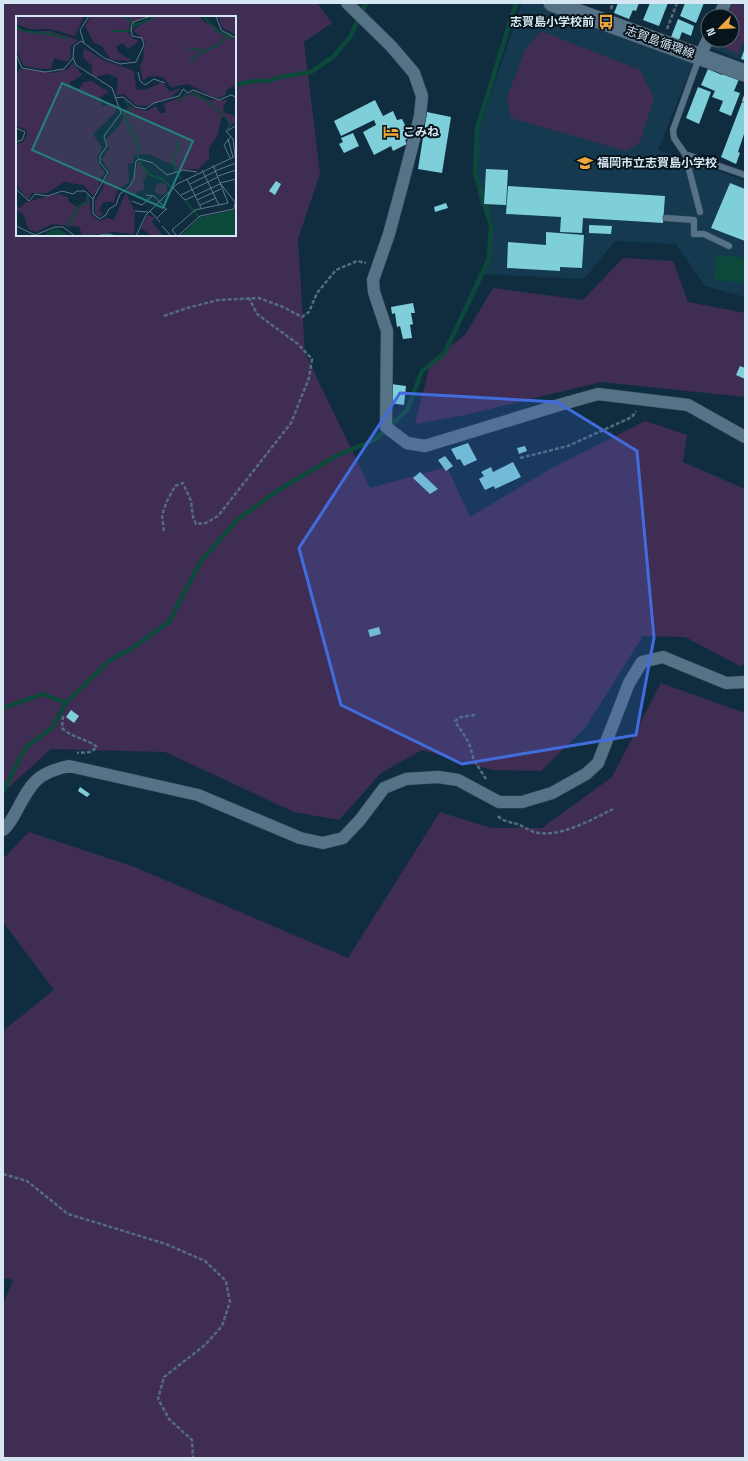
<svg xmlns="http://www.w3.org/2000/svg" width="748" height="1461" font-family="'Space Grotesk','Noto Sans JP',sans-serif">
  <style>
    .built { fill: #153a50 }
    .green { fill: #402d53; fill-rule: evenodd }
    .water { fill: #0d493b }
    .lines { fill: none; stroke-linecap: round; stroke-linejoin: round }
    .stream { stroke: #0d493b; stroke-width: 4.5 }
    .building { fill: #7ecfd9 }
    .lane-casing { stroke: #384b5a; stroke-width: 7 }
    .street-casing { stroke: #384b5a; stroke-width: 13 }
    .secondary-casing { stroke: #384b5a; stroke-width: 18 }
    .path { stroke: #546c7c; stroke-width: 2.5; stroke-dasharray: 4 2; stroke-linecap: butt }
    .lane { stroke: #557287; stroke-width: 6 }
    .street { stroke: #557287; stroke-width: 12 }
    .secondary { stroke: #557287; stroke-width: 17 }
    .marked { fill: #426cdd; fill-opacity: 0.2; stroke: #426cdd; stroke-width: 3; stroke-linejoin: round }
    .labels { text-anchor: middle; stroke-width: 4; stroke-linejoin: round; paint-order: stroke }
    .poi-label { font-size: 12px; font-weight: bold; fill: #d6e6f2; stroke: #08141c; text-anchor: start }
    .street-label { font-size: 12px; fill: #d6e6f2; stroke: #08141c }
    .inset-river { fill: none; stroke: #0d493b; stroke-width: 2 }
    .inset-road { fill: none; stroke: #5f7787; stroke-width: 1 }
    .view { fill: #23817b; fill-opacity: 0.15; stroke: #23817b; stroke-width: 2 }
    .inset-edge { fill: none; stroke: #d6e6f2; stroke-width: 2 }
  </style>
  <rect width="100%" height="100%" fill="#102d3f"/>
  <!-- built -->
  <path class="built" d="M522 3H537L693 63 658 150 745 181V297L705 286 676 244 615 241 584 279 484 274 493 221 480 203 475 177 474 144Z
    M731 3H745V62L711 48 715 40H732V16H725Z"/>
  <!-- green -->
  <path class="green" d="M3 3H317L332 23 304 42 320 174 298 239 305 353 370 488 447 467 470 517 552 468 645 421 687 435 683 462 745 489V664L740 666 685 637 643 636 585 728 541 771 492 770 422 750 381 773 339 820 294 812 165 752 51 749 8 788 3 781ZM17 17H235V235H17Z
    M733 3H738L745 6V38L738 54 716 44 717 40H732V16H728Z
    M541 31 640 70 654 98 640 142 626 151 511 118 507 97 526 48Z
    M623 258 673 261 688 302 745 313V397L601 382 465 415 415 424 431 361 465 335 493 288 583 300Z
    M661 683 745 713V1458H3V1305L13 1280 3 1278V1031L54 990 3 922V859L29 832 132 866 348 958 440 812 491 828H542L612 777Z"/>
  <!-- water -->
  <path class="water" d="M717 255 745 258V283L714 280Z"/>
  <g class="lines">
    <!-- stream -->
    <path class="stream" d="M235 85 254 81H269L280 77 311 72 333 57 350 37 366 3
      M3 708 43 694 66 703
      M3 792 25 748 52 728 66 703 109 661 131 649 169 622 201 561 237 520 280 489 336 456 376 439 407 410 422 371 444 354 489 259 491 225 475 173 477 129 516 3"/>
  </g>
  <!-- building -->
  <path class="building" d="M618 3H639L636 11 633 10 629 19 614 13Z
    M650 3H668L659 26 643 20Z
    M685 3H704L696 23 680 16Z
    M678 19 694 26 691 36 682 32 679 40 671 37Z
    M745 48V60L741 59Z
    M708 69 722 75 723 72 739 79 734 91 740 93 731 116 719 111 723 101 712 97 715 91 701 85Z
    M698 87 711 92 699 124 686 118Z
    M745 92V103L742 101Z
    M375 100 383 116 393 111 397 120 402 119 411 137 405 140 407 144 393 151 391 146 374 155 363 132 376 125 374 120 341 136 334 121Z
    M742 102 745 103V131L738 152 740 153 736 164 721 157Z
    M427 112 451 117 442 173 418 169Z
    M353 133 359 146 344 153 339 144 343 142 341 138Z
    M486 169 508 170 506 205 484 204Z
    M276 181 281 184 275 195 269 191Z
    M730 183 745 189V241L711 228Z
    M508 186 665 196 663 223 583 218 582 233 560 232 561 217 506 214Z
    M446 203 448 208 435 212 434 207Z
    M589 225 612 226 611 234 589 233Z
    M546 232 584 235 582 268 560 267V271L507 268 508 242 546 245Z
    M413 303 415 313H411L413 324 410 325 412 338 403 339 400 326 397 327 395 313 392 314 391 307Z
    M740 366 745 368V379L736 375Z
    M391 384 406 386 404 405 390 403Z
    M468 443 477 460 464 466 460 459 457 460 451 449Z
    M525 446 527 451 519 454 517 448Z
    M445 456 453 466 446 471 438 460Z
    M513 462 521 477 495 489 494 486 485 490 479 479 484 476 481 472 491 467 493 472Z
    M420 472 438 489 430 494 413 478Z
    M379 627 381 634 370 637 368 630Z
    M71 710 79 716 74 723 66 717Z
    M80 787 90 794 87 797 78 791Z"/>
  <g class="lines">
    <defs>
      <path id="lane" d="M699 58 673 130 674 138 685 154 700 212
        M685 154 745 175
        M666 218 694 220V234H704L729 246"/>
      <path id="street" d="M347 3 391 46 414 73 422 96 420 116 403 182 389 234 373 280 374 292 387 331 386 427 407 443 425 446 559 405 598 394 688 405 745 437
        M719 16 725 3
        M700 56 708 39
        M3 830C10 824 13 817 17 810 32 782 37 773 69 766L198 795 300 838 323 843 343 838 360 820 384 788 406 779 438 777 458 780 499 802H522L552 793 586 774 598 763 629 683 642 662 663 657 726 683 745 682"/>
      <path id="secondary" d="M552 3 745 73"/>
    </defs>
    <!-- lane casing -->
    <use href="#lane" class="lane-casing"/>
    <!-- street casing -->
    <use href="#street" class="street-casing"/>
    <!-- secondary casing -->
    <use href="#secondary" class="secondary-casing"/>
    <!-- path -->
    <path class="path" d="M611 9 613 3
      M667 29 677 3
      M164 316 187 308 218 300 259 298 283 307 302 317 309 312 317 293 336 270 357 261 366 263
      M520 458 568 446 632 417 636 411
      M164 531 162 515 167 501 175 486 183 483 191 501 193 517 196 524 206 523 218 516 291 423 309 378 312 359 298 344 257 314 249 298
      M475 715 461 717 455 721 469 743 474 760 486 779
      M63 716 62 728C72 738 86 738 97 747L91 752 77 753
      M498 816C503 822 511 822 517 824 523 826 528 830 534 832 558 839 593 819 613 809
      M3 1174 27 1181 68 1214 166 1244 205 1261 226 1281 230 1302 222 1326 205 1345 164 1377 158 1399 169 1419 192 1440 193 1458"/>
    <!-- lane -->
    <use href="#lane" class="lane"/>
    <!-- street -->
    <use href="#street" class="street"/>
    <!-- secondary -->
    <use href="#secondary" class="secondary"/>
  </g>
  <!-- marked area -->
  <path class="marked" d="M400 393 557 402 637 451 654 638 636 735 462 764 341 705 299 548Z"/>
  <!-- icons -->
  <defs>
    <symbol id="bus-bare" viewBox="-9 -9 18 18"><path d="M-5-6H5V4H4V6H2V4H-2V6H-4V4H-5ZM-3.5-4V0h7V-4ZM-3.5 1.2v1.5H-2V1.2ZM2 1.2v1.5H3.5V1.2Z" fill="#eea73d" stroke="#08141c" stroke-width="2.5" paint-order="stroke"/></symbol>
    <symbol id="hotel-bare" viewBox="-9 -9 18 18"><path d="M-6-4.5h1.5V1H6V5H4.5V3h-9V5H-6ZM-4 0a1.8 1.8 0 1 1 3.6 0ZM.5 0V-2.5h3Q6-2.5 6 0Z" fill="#eea73d" stroke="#08141c" stroke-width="2.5" paint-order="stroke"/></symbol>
    <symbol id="school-bare" viewBox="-9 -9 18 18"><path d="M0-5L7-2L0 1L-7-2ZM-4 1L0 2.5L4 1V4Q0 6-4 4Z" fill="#eea73d" stroke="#08141c" stroke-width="2.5" paint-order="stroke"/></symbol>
  </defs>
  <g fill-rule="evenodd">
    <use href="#bus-bare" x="595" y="11" width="22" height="22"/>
    <use href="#hotel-bare" x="380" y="121" width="22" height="22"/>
    <use href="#school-bare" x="574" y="152" width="22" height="22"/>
  </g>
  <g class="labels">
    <!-- poi labels -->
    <g class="poi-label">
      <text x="594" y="26" text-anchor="end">志賀島小学校前</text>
      <text x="403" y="136">こみね</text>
      <text x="597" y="167">福岡市立志賀島小学校</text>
    </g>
    <!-- street labels -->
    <g class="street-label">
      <text transform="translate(660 42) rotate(20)" y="4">志賀島循環線</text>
    </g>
  </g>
  <!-- overview -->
  <g transform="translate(16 16)">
    <rect width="220" height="220" fill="#102d3f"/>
    <path d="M0 0H68L59 20 34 13H14L0 8ZM75 0H130L114 7 112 16 116 22 123 25 112 33 107 27 100 30 102 36 116 45 95 44 86 30 78 27 69 10ZM138 0H183L188 6 199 10 206 18 220 24V74L217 70 210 74V78L206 81 200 82 172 68 155 71 147 61 133 60 127 65 124 49 127 44 129 25 117 14ZM203 0H220V19L205 11ZM0 12 9 16 33 15 62 24 54 31 55 41 51 46 38 42 35 53H26L8 50 0 34ZM68 32 87 44 118 55 120 73 129 74 146 66 154 76 166 71 155 81 129 90 120 89 108 78 100 79 102 62 91 58 80 61 76 59V50L67 41ZM57 47 66 59 53 67 61 75 68 66 75 65 93 76 84 81 86 90 98 88 101 95 77 118 86 132 81 141 83 149 89 157 83 164V171L77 180 68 169 48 166 31 177H16L12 183 0 169V128L7 126 11 119V114L0 110V58L4 53 38 57 52 53ZM178 76 193 84H211L207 92 208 97 218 99 220 105 215 110 209 101 205 102 202 119 193 132V143L182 153 161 154V151L133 138 118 139 117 147H112L113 166 101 174 98 186H87L83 195 88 199 81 200 79 197V185L87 172 88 165 94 157 86 143 93 133 90 123 103 110 108 100 106 94 112 93 111 88 119 93 131 95 140 90 144 97H150L148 88ZM122 145 131 158 127 165 129 171 126 175H122L119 179 111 176 118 164ZM139 173a6 6 0 1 1 12 0a6 6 0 1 1-12 0ZM110 176 119 197 118 218 98 216 67 220 63 211 36 208 20 216 13 214 7 198 0 194V190L4 192 9 187 24 182 43 178 52 181 53 186 63 192 67 186H71L73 180 75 199 84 205 92 202 98 204ZM132 199 139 202 136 206 147 220H136L125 212Z" fill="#402d53"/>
    <path d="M220 187V220H164L185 201 219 194ZM42 213 56 220H26L37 214Z" fill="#0d493b"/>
    <path class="inset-river" d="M109 0 119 9 134 4 136 0M187 0 201 15 218 22M0 11 8 15 40 19 52 23M95 15H113L119 9M173 32 190 35 205 27 211 20M174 46 186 36M175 77 190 84 211 103 214 110 211 113M109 84 113 92 112 102M162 85 171 77M104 92 121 126 122 141 127 151 134 159 146 163 155 171M162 124 158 150 165 164M169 185 185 203M51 211 63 190 70 187 72 178"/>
    <path class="inset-road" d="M200 0 205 14 220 22M68 27 64 14 73 0M0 38 6 52 29 56 48 53 57 42M122 56 124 65 129 69 138 63 149 67M99 82 107 81 119 91 129 93 138 87 163 80 167 73 172 77 177 74 203 84 215 79 220 81M0 112 9 116 6 124 0 126M212 123 217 141M219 140 217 123 210 115 220 110M214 142 208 129 215 120M186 154 203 189M199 155 220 147M202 160 220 154M171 163 185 192M204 167 218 185M204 167 220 163M174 168 200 155M157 172 169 184 204 168M0 173 13 185 19 178 32 180 46 175 57 178 61 175H69L77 183V198L84 203 90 199 93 193 100 189 104 178 113 171 118 163 120 145 123 143 137 147 151 159 167 154 181 156M130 179 138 180 151 194M165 179 202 161M77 183 92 156 84 147V140L91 130 88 120 105 97 96 72 60 49 57 42 58 30 65 25 88 42 104 48 120 46 128 29 126 22 116 20 115 11 117 6 135 0M181 184 205 173M116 185 126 189 136 180M184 189 200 182M119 195 132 196M134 195 144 206M141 202 150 193M0 210 19 219 39 211H47L59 220M146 210 155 220M78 220 91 218 101 220M120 220 130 199 161 168 220 140M161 220 156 214 179 194 212 187 197 149M162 220 184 200 218 193 220 179"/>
    <path class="view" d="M46 67 177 125 147 192 16 134Z"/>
    <rect width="220" height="220" class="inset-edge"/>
  </g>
  <!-- border -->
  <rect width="748" height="1461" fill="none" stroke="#d6e6f2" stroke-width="8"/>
  <!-- north arrow -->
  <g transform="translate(720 28) rotate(246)"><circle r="19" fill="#08141c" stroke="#5a6872"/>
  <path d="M0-3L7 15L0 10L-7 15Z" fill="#eea73d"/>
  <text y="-6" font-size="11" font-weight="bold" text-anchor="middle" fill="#d6e6f2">N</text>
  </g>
</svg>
